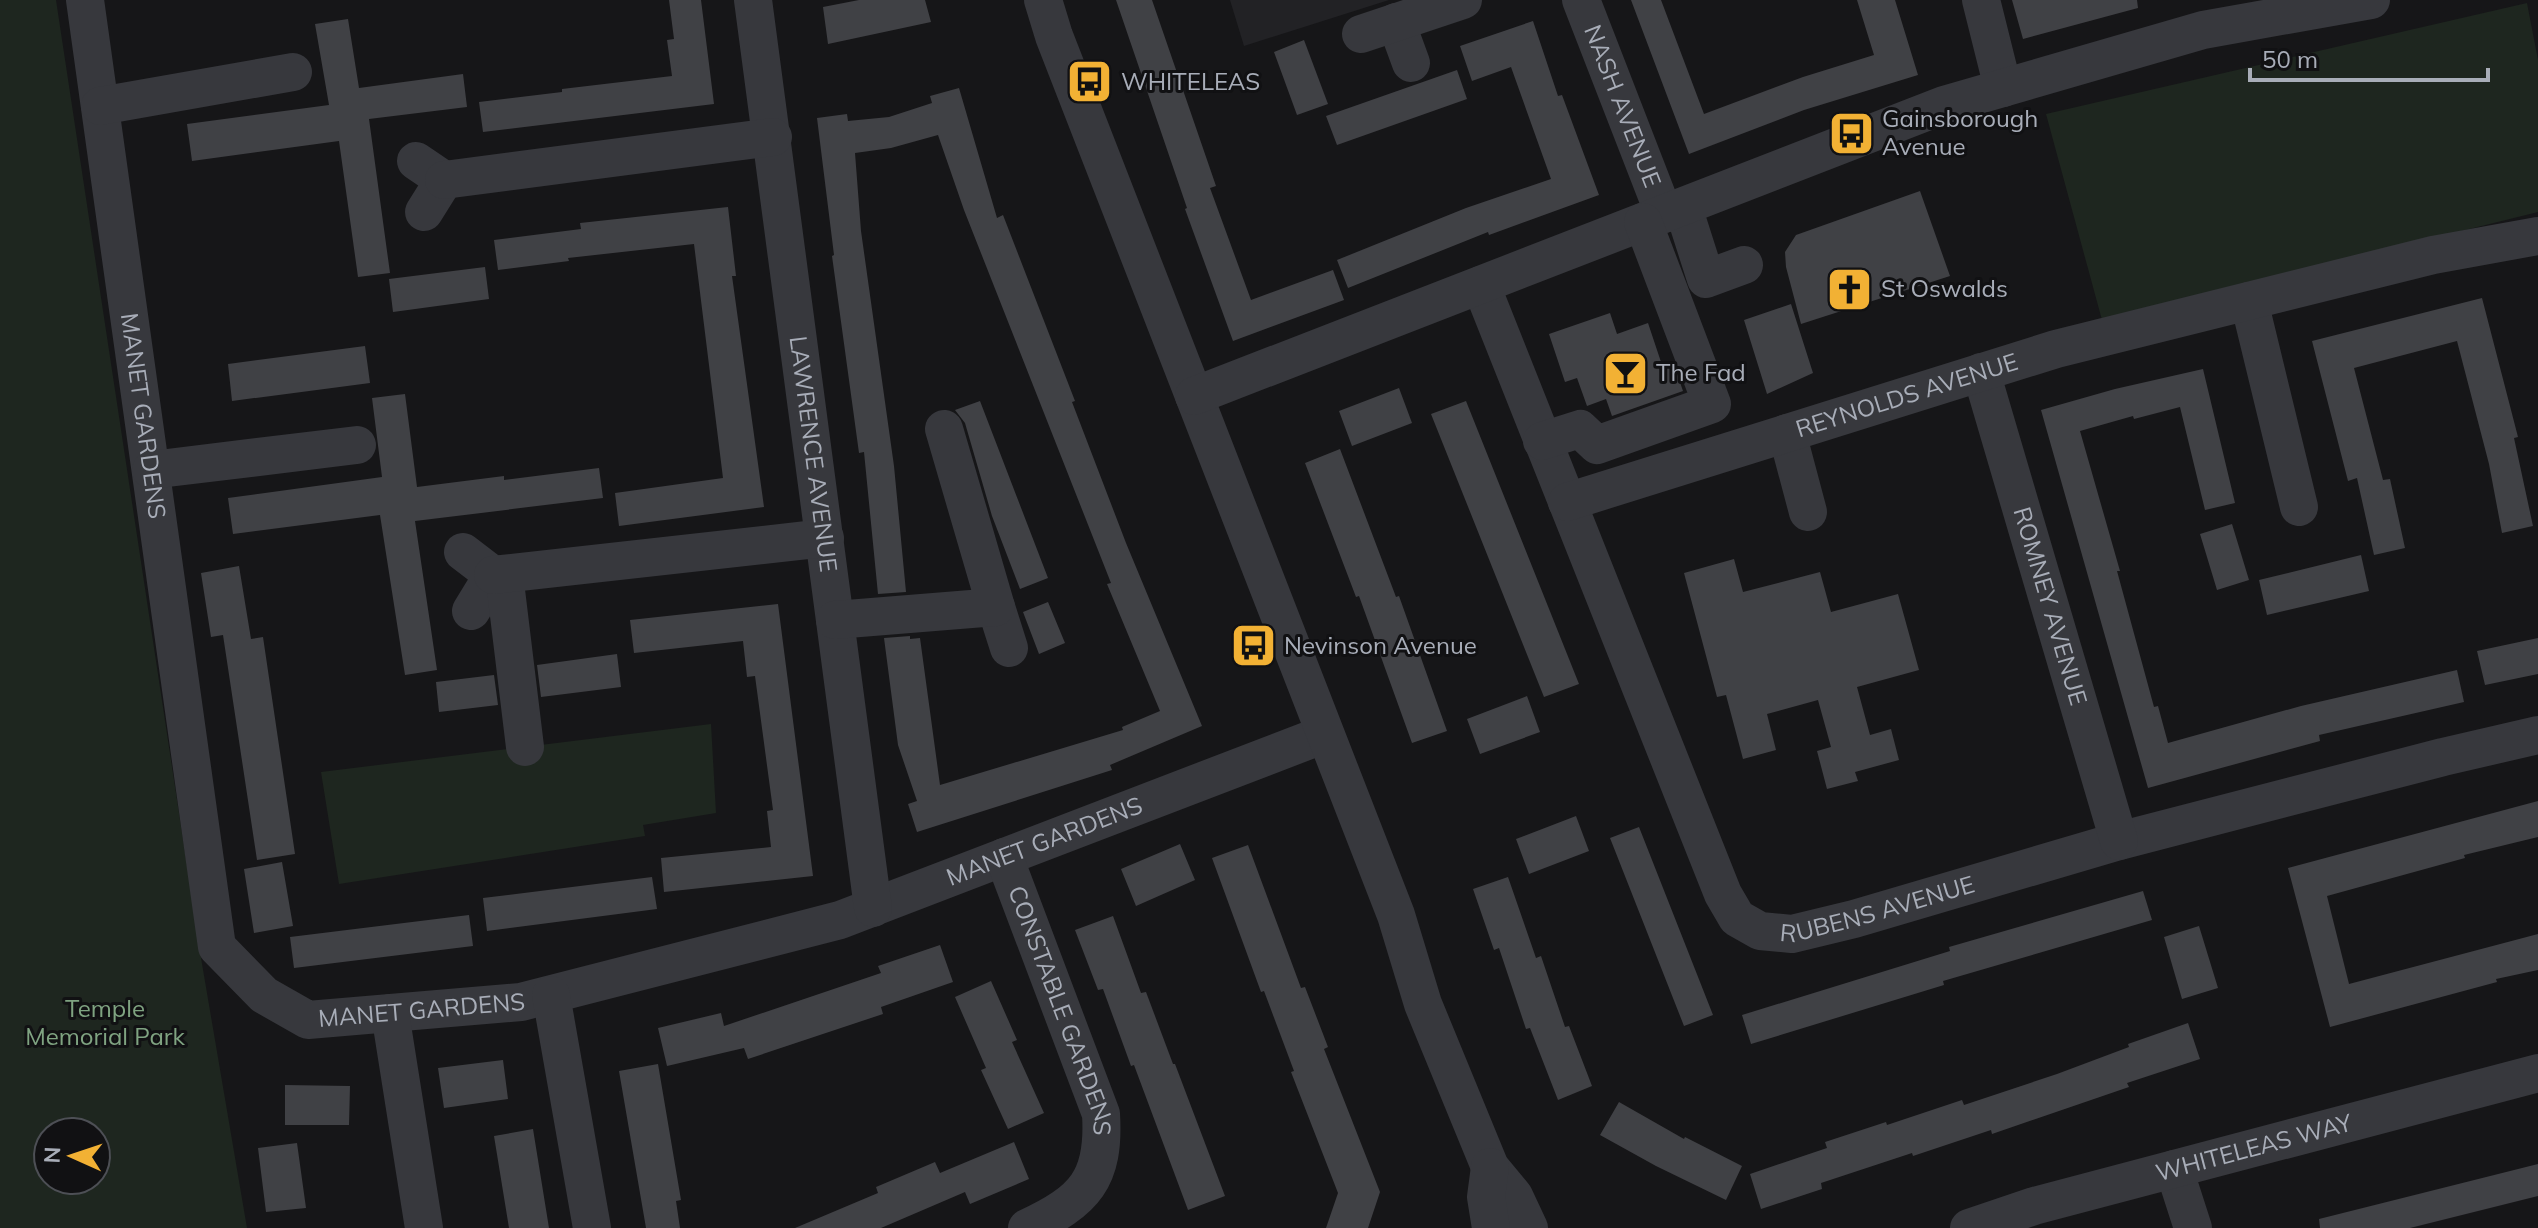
<svg xmlns="http://www.w3.org/2000/svg" width="2538" height="1228" font-family="Mulish,sans-serif">
  <style>
    .built { fill: #222225 }
    .green { fill: #1e261f; fill-rule: evenodd }
    .building { fill: #404145 }
    .lines { fill: none; stroke-linecap: round; stroke-linejoin: round }
    .minor { stroke: #37383d; stroke-width: 38 }
    .labels { text-anchor: middle; stroke-width: 6; stroke-linejoin: round; paint-order: stroke }
    .poi-label { font-size: 24px; fill: #a8adb8; stroke: #111113; text-anchor: start }
    .street-label { font-size: 24px; fill: #a8adb8; stroke: #111113 }
    .park-label { font-size: 24px; fill: #7fa381; stroke: #111113 }
  </style>
  <rect width="100%" height="100%" fill="#161618"/>
  <!-- built -->
  <path class="built" d="M1230 0H1389L1244 46Z"/>
  <!-- green -->
  <path class="green" d="M0 0H56L200 952 247 1228H0ZM48 1132H96V1180H48Z
    M2527 3 2538 60V212L2102 320 2046 114Z
    M711 724 716 813 643 825 645 836 339 884 321 772Z"/>
  <!-- building -->
  <path class="building" d="M669 0H701L714 104 483 132 479 102 562 92V89L672 76 667 40 674 39Z
    M859 0H925L931 22 828 44 823 7Z
    M1116 0H1152L1216 186 1210 188 1251 300 1333 270 1344 300 1233 341 1185 209 1187 208Z
    M1631 0H1661L1704 114 1803 77 1874 55 1857 0H1895L1918 75 1804 110 1689 154Z
    M2012 0H2137L2138 8 2023 39Z
    M348 19 359 88 463 74 467 107 369 119 390 273 358 277 339 141 192 161 187 124 329 105 315 24Z
    M1533 21 1558 96 1562 95 1599 195 1489 235 1488 232 1348 288 1337 260 1466 208 1551 179 1511 67 1472 81 1460 46Z
    M1304 40 1328 104 1297 115 1274 52Z
    M1457 70 1467 99 1337 145 1326 116Z
    M959 88 997 218 1003 215 1075 401 1072 402 1126 543 1202 726 1110 765 1112 770 917 832 908 804 917 801 898 745 884 638 910 636V639L920 638 940 785 1123 730 1122 727 1160 711 1107 584 1111 583 964 210 938 135 891 148 855 153 861 231 894 466 906 592 878 594 864 452 859 453 832 256 834 255 817 118 847 114 848 121 889 117 932 103 930 96Z
    M1920 191 1950 276 1801 324 1786 267 1785 252 1796 235Z
    M728 207 736 276H732L764 507 619 526 615 493 723 478 694 244 568 258 569 261 498 270 494 240 581 229 580 223Z
    M485 267 489 299 393 312 389 279Z
    M2482 298 2518 437 2514 438 2533 526 2502 533 2489 464 2457 341 2354 368 2383 480 2390 479 2405 548 2374 555 2357 478 2348 481 2312 341Z
    M1791 304 1813 373 1767 394 1744 320Z
    M1610 313 1617 334 1648 323 1663 368 1674 365 1683 391 1612 416 1606 399 1587 406 1577 378 1565 382 1549 334Z
    M365 346 370 383 232 401 228 364Z
    M2203 369 2235 503 2205 510 2180 407 2134 419 2133 416 2080 431 2120 571H2117L2154 707 2158 706 2168 743 2301 706 2457 670 2464 702 2319 735 2320 741 2148 788 2041 410 2115 389Z
    M1399 388 1412 423 1352 446 1339 411Z
    M405 394 417 487 504 476V480L599 468 603 498 415 521 437 670 405 675 380 515 233 534 228 498 382 477 372 398Z
    M980 401 1048 578 1020 589 992 516 965 423 955 410Z
    M1466 401 1579 684 1544 697 1431 414Z
    M1340 449 1396 597 1399 596 1447 731 1412 743 1359 596 1356 597 1305 463Z
    M2232 524 2249 580 2217 590 2200 534Z
    M2361 555 2369 591 2267 615 2259 580Z
    M1734 559 1743 592 1820 572 1831 612 1898 594 1919 670 1857 687 1870 735 1891 729 1899 760 1855 772 1858 781 1827 789 1817 751 1831 747 1818 700 1767 714 1776 750 1743 759 1726 695 1717 697 1684 573Z
    M239 566 251 639 263 637 295 854 257 860 223 635 211 637 201 573Z
    M1048 602 1065 643 1039 654 1023 612Z
    M778 604 813 876 664 892 661 858 771 847 767 811 773 810 755 676 747 677 743 641 634 653 630 620Z
    M2538 638V674L2485 685 2477 651Z
    M617 654 621 687 541 697 537 665Z
    M494 675 498 705 439 712 436 682Z
    M1527 696 1540 732 1480 754 1467 719Z
    M2538 801V837L2464 855 2465 858 2327 896 2349 984 2538 934V970L2496 979 2497 982 2330 1027 2288 868Z
    M1576 816 1589 851 1529 874 1516 839Z
    M1639 827 1713 1015 1684 1026 1610 838Z
    M1180 844 1195 880 1136 906 1121 869Z
    M1248 845 1301 988 1305 987 1328 1047 1324 1049 1380 1192 1368 1228H1326L1338 1193 1291 1072 1294 1071 1264 991 1261 992 1212 858Z
    M282 862 293 926 254 933 244 869Z
    M652 877 657 909 487 931 483 898Z
    M1508 877 1536 958 1541 956 1565 1027 1569 1026 1592 1086 1558 1100 1530 1028 1526 1029 1499 948 1494 950 1473 889Z
    M2143 891 2152 920 1943 981 1944 985 1751 1044 1742 1015 1950 951 1949 947Z
    M469 915 473 946 294 968 290 937Z
    M1113 916 1141 993 1146 992 1173 1064H1175L1225 1196 1188 1210 1134 1065 1131 1066 1103 989 1098 990 1075 930Z
    M2199 926 2218 988 2182 999 2164 937Z
    M940 945 953 982 881 1007 883 1014 748 1059 744 1048 667 1066 658 1028 721 1013 724 1026 881 973 878 966Z
    M991 981 1017 1040 1012 1042 1044 1113 1008 1129 981 1070 986 1068 955 997Z
    M2188 1023 2200 1059 2127 1083 2129 1087 1992 1134 1991 1130 1913 1156 1912 1153 1821 1183 1822 1189 1761 1209 1750 1174 1827 1148 1825 1142 1886 1122 1887 1125 1962 1100 1964 1105 2057 1074 2129 1047 2128 1044Z
    M503 1060 508 1099 444 1108 438 1068Z
    M658 1064 681 1200 676 1201 680 1228H646L619 1071Z
    M285 1085 350 1086 349 1125H285Z
    M1619 1102 1684 1139 1685 1137 1742 1166 1726 1200 1656 1166 1600 1135Z
    M533 1129 549 1228H509L494 1136Z
    M1014 1142 1029 1179 970 1204 965 1192 881 1228H795L878 1193 876 1187 935 1162 940 1173Z
    M297 1143 306 1208 266 1212 258 1148Z
    M2538 1164V1196L2410 1228H2320L2319 1219Z"/>
  <g class="lines">
    <!-- minor -->
    <g class="minor">
      <path id="s1" d="M85 0 217 947 264 995 308 1020 521 1002 840 920 1325 734"/>
      <path id="s2" d="M753 0 873 908"/>
      <path d="M1043 0 1054 36 1396 915 1423 1004 1490 1167 1514 1196 1529 1228"/>
      <path id="s3" d="M1581 0 1664 214"/>
      <path d="M1981 0 2003 88"/>
      <path d="M1396 22 1411 63"/>
      <path d="M1361 34 1463 0"/>
      <path d="M100 106 293 72"/>
      <path d="M416 161 444 180 424 212"/>
      <path d="M444 180 773 137"/>
      <path d="M1683 207 1706 279 1744 265"/>
      <path id="s4" d="M1481 285 1723 894 1737 918 1760 931 1792 934 1854 919 2119 841 2443 757 2538 735"/>
      <path d="M2249 301 2299 507"/>
      <path id="s5" d="M1981 372 2119 841"/>
      <path d="M1194 396 1944 105 2203 30 2371 0"/>
      <path d="M1787 433 1808 512"/>
      <path d="M1542 441 1580 429 1597 445 1712 404 1643 222"/>
      <path d="M151 470 357 445"/>
      <path id="s6" d="M1567 502 2056 349 2433 255 2538 236"/>
      <path d="M463 552 493 575 471 611"/>
      <path d="M504 574 525 747"/>
      <path d="M493 575 825 538"/>
      <path d="M996 607 1009 648"/>
      <path d="M835 620 996 607 944 429"/>
      <path id="s7" d="M1004 857 1101 1114C1105 1179 1085 1201 1027 1228"/>
      <path d="M551 995 592 1228"/>
      <path d="M390 1013 424 1228"/>
      <path d="M1490 1167 1486 1197 1491 1228"/>
      <path d="M2174 1169 2193 1228"/>
      <path id="s8" d="M1969 1228 2034 1206 2538 1073"/>
    </g>
  </g>
  <!-- icons -->
  <defs>
    <symbol id="bus-square" viewBox="-11 -11 22 22"><rect x="-9" y="-9" width="18" height="18" rx="4" fill="#f2b134" stroke="#111113"/><path d="M-5-6H5V4H4V6H2V4H-2V6H-4V4H-5ZM-3.5-4V0h7V-4ZM-3.5 1.2v1.5H-2V1.2ZM2 1.2v1.5H3.5V1.2Z" fill="#111"/></symbol>
    <symbol id="church-square" viewBox="-11 -11 22 22"><rect x="-9" y="-9" width="18" height="18" rx="4" fill="#f2b134" stroke="#111113"/><path d="M-1.2-6h2.4v3.5h3.3v2.4h-3.3V6h-2.4V-.1h-3.3v-2.4h3.3Z" fill="#111"/></symbol>
    <symbol id="bar-square" viewBox="-11 -11 22 22"><rect x="-9" y="-9" width="18" height="18" rx="4" fill="#f2b134" stroke="#111113"/><path d="M-6-5H6L.8 .8V4.5H3.5V6h-7V4.5H-.8V.8Z" fill="#111"/></symbol>
  </defs>
  <g fill-rule="evenodd">
    <use href="#bus-square" x="1064" y="56" width="51" height="51"/>
    <use href="#bus-square" x="1826" y="108" width="51" height="51"/>
    <use href="#church-square" x="1824" y="264" width="51" height="51"/>
    <use href="#bar-square" x="1600" y="348" width="51" height="51"/>
    <use href="#bus-square" x="1228" y="620" width="51" height="51"/>
  </g>
  <g class="labels">
    <!-- poi labels -->
    <g class="poi-label">
      <text x="1121" y="90">WHITELEAS</text>
      <text x="1882" y="127">Gainsborough<tspan x="1882" dy="28">Avenue</tspan></text>
      <text x="1881" y="297">St Oswalds</text>
      <text x="1656" y="381">The Fad</text>
      <text x="1284" y="654">Nevinson Avenue</text>
    </g>
    <!-- street labels -->
    <g class="street-label">
      <text dy="8" stroke="none"><textPath href="#s3" startOffset="114">NASH AVENUE</textPath></text>
      <text dy="8" stroke="none"><textPath href="#s6" startOffset="356">REYNOLDS AVENUE</textPath></text>
      <text dy="8" stroke="none"><textPath href="#s1" startOffset="420">MANET GARDENS</textPath></text>
      <text dy="8" stroke="none"><textPath href="#s2" startOffset="458">LAWRENCE AVENUE</textPath></text>
      <text dy="8" stroke="none"><textPath href="#s5" startOffset="244">ROMNEY AVENUE</textPath></text>
      <text dy="8" stroke="none"><textPath href="#s1" startOffset="1836">MANET GARDENS</textPath></text>
      <text dy="8" stroke="none"><textPath href="#s4" startOffset="830">RUBENS AVENUE</textPath></text>
      <text dy="8" stroke="none"><textPath href="#s1" startOffset="1188">MANET GARDENS</textPath></text>
      <text dy="8" stroke="none"><textPath href="#s7" startOffset="164">CONSTABLE GARDENS</textPath></text>
      <text dy="8" stroke="none"><textPath href="#s8" startOffset="296">WHITELEAS WAY</textPath></text>
    </g>
    <!-- park labels -->
    <g class="park-label">
      <text x="105" y="1017">Temple<tspan x="105" dy="28">Memorial Park</tspan></text>
    </g>
  </g>
  <!-- north arrow -->
  <g transform="translate(72 1156) rotate(273)"><circle r="38" fill="#111113" stroke="#4d4f55" stroke-width="2"/>
  <path d="M0-6L14 30L0 20L-14 30Z" fill="#f2b134"/>
  <text y="-12" font-size="22" font-weight="bold" text-anchor="middle" fill="#a8adb8">N</text>
  </g>
  <!-- scale -->
  <path d="M2250 68v12h238v-12" fill="none" stroke="#a8adb8" stroke-width="4"/>
  <text x="2262" y="68" font-size="24" fill="#a8adb8" stroke="#111113" stroke-width="6" paint-order="stroke">50 m</text>
</svg>
